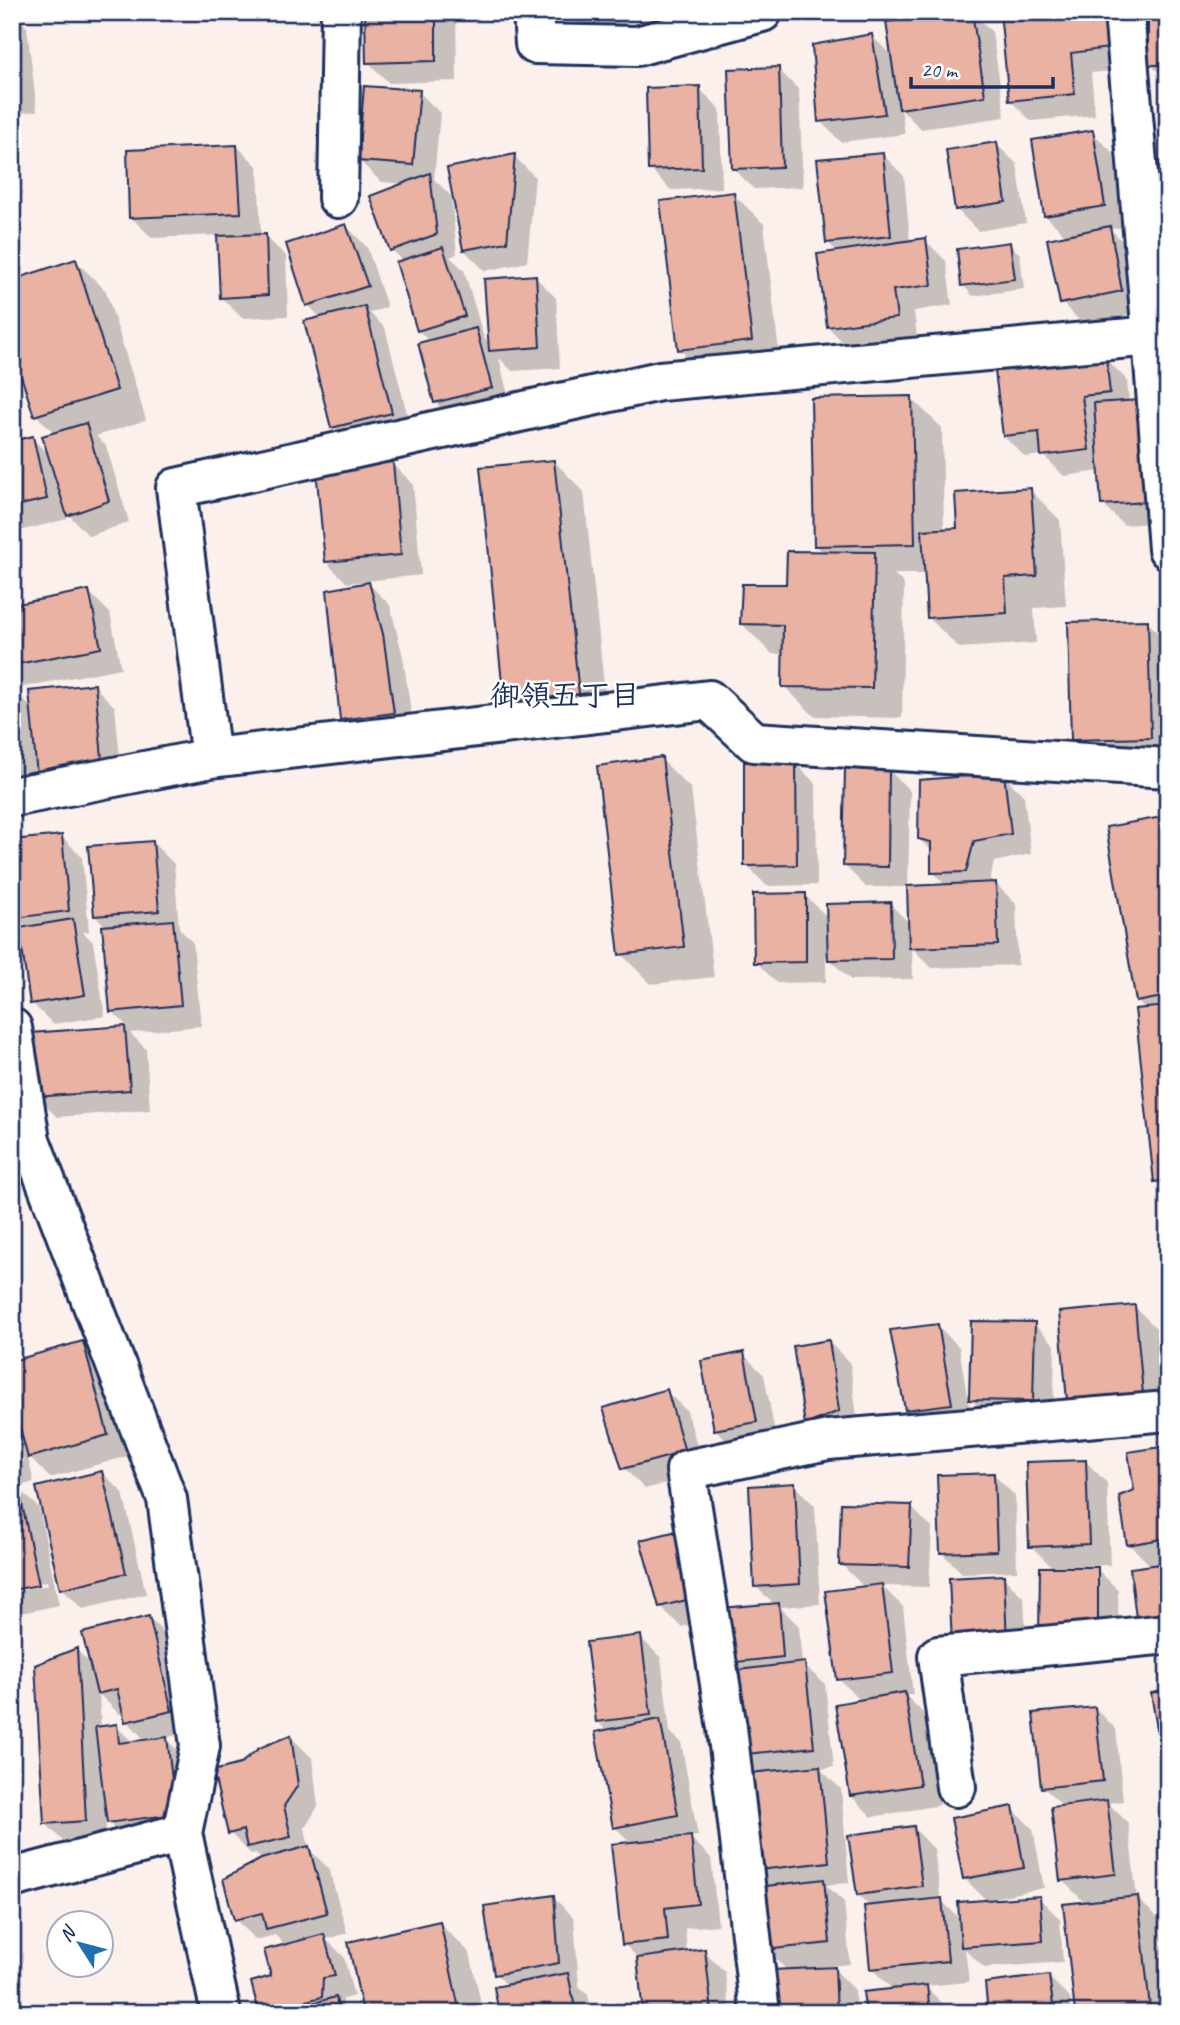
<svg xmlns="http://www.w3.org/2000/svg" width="1180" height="2025" font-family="Caveat,'Klee One',sans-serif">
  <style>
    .shadow { fill: #0003; fill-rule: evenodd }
    .building { fill: #eab2a2; stroke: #1b2f5e; stroke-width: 2 }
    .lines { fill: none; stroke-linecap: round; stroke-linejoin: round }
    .minor-casing { stroke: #1b2f5e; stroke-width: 44 }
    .minor { stroke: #fff; stroke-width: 38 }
    .labels { text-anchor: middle; stroke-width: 5; stroke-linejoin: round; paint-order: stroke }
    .neighbourhood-label { font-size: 30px; font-weight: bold; fill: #1b2f5e; stroke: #fff }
  </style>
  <rect width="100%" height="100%" fill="#fbf0ec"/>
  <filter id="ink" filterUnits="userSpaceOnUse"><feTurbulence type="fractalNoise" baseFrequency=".0143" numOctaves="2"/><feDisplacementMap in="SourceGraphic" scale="14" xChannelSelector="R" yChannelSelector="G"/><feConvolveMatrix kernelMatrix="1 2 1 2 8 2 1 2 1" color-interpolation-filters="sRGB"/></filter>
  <g filter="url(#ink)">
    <!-- shadow -->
    <path class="shadow" d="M12 12 27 27 37 111 12 114Z
      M367 12H456L457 81 389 83 368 62Z
      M567 12H626L627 28 586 31Z
      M964 12H972L992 32 1005 117 921 129 901 109 905 134 841 142 820 121 872 36 893 57Z
      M1002 12H1124L1129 69 1091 73 1095 115 1031 121 1010 100Z
      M1168 12V82L1150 64Z
      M778 69 799 90 803 187 754 189 733 168Z
      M699 88 720 109 722 188 671 190 650 169Z
      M419 92 440 113 434 179 451 196 457 254 450 257 464 270 484 338 490 344 535 277 556 298 560 368 512 371 499 358 511 408 456 423 435 402 430 342 418 330 404 261 392 250 407 184 381 182 360 161Z
      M1092 132 1113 153 1125 227 1110 229 1130 249 1142 312 1083 324 1062 303 1067 237 1045 215Z
      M996 144 1017 164 1026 223 978 231 957 210Z
      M237 146 258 167 261 236H265L286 256 288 316 242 318 221 297 219 235 152 238 131 217Z
      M883 155 904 176 910 242 925 240 946 261 952 305 914 311 917 338 849 348 828 327 838 252 827 242Z
      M514 156 535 177 527 262 485 271 464 250Z
      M733 194 764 224 781 370 710 379 679 349Z
      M346 226 367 247 387 307 370 313 385 328 412 433 354 448 333 427 321 318 308 305Z
      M1009 244 1020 254 1024 289 973 296 963 285Z
      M76 261 106 291 146 420 96 436 106 446 129 522 89 536 66 512 67 519 12 533V443L32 438 50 456 55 434 36 415Z
      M1106 359 1127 380 1129 402 1167 522 1124 525 1103 505 1100 471 1064 476 1043 455 1025 457 1004 436Z
      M911 398 942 428 944 531 958 530 1030 490 1060 520 1066 606 1034 608 1036 643 959 648 929 618 926 574H894L904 584 902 718 814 716 784 686V654H772L742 624 824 553 816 545Z
      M554 461 584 492 609 733 537 741 507 711Z
      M392 463 413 484 421 575 347 583 326 562Z
      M369 584 390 605 403 657 414 733 362 740 341 719Z
      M89 592 110 613 121 668 18 688 12 682V607Z
      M1147 622 1168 642V758L1094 761 1073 740Z
      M94 686 115 707 123 788 38 778 12 777V698L20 696 32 709Z
      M661 759 691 789 714 977 651 984 621 954Z
      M795 763 816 784 817 885 767 886 746 865Z
      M889 770 910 791 908 887 946 886 933 872V852L919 839 1003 775 1024 796 1031 854 994 862 989 884 995 883 1016 904 1018 965 932 968 912 948 913 979 851 980 826 956V982L777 983 756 962 805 895 828 918 890 904 910 924 909 887H866L845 866Z
      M1168 818V1193L1156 1181 1146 1010 1137 1001Z
      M61 836 82 857 89 931 83 932 93 942 105 1016 53 1024 32 1003 28 929 17 917Z
      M153 843 174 864 179 928 193 943 201 1026 130 1033 146 1049 150 1110 57 1117 36 1096 32 1035 128 1027 112 1011 108 928 95 916Z
      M1135 1307 1156 1328 1164 1414 1090 1421Z
      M1034 1324 1055 1345 1053 1421 992 1420 971 1399Z
      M938 1326 959 1347 972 1425 928 1431 907 1410Z
      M829 1342 850 1363 859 1432 827 1445 806 1425 795 1348Z
      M83 1343 104 1364 128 1456 50 1478 27 1454 34 1482 17 1487 39 1508 59 1605 12 1615V1592L48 1585 47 1581 12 1588V1464L24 1461 23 1457 12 1460V1394Z
      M743 1354 764 1375 777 1443 737 1451 716 1430Z
      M666 1391 687 1411 705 1473 645 1489 624 1468Z
      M1168 1447V1654L1160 1655 1140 1634 1152 1567 1129 1544 1136 1491Z
      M1086 1462 1107 1483 1110 1565 1082 1566V1569H1097L1118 1590 1119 1658 1062 1659 1054 1569 1031 1546Z
      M102 1472 123 1493 146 1594 83 1609 62 1588Z
      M994 1475 1015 1496 1017 1571 962 1573 941 1552Z
      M794 1485 815 1506 820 1604 780 1607 799 1626 802 1664 825 1684 834 1767 820 1769 841 1789 849 1882 826 1885 844 1902 850 1964 820 1967V1970L834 1969 855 1990 856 2013H778L788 1971 766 1949 768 1887 750 1870 760 1819 758 1774 739 1754 725 1617 681 1627 660 1606 714 1550 729 1610 775 1605 755 1586Z
      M911 1507 932 1528 929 1587 882 1586 903 1607 913 1694 905 1695 925 1715 940 1805 872 1817 851 1796 861 1701 839 1679 865 1588 841 1564Z
      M1003 1577 1024 1598 1027 1663 974 1664Z
      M148 1617 169 1638 192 1731 165 1738 187 1760 196 1834 129 1843 105 1819 107 1841 66 1844 45 1823 77 1650 91 1665ZM99 1694 119 1714 125 1713 127 1721 146 1741 133 1743 116 1726 101 1728Z
      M640 1637 661 1658 670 1732 681 1742 698 1836 690 1837 711 1858 718 1925 685 1928 687 1953 704 1951 725 1972 730 2013H645L639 1959 624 1944 632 1844 615 1827 608 1732 597 1721Z
      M1095 1708 1116 1729 1123 1801 1108 1803 1128 1823 1137 1898 1159 1919 1168 2013H1077L1085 1903 1062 1880 1064 1807 1043 1787Z
      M291 1737 312 1758 318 1806 305 1828 309 1849 329 1869 347 1933 326 1939 344 1957 354 1996 343 1999V2007L349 2013H261L253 1983 273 1978 286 1946 275 1935 256 1940 235 1919 262 1860 255 1853 251 1854 230 1833 240 1766Z
      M1012 1808 1033 1829 1044 1888 988 1899 989 1902 1039 1898 1060 1919 1063 1962 984 1968 965 1949 969 1982 925 1986 947 2008 948 2013H867L894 1991 871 1968V1907L858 1895 914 1828 934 1849 941 1900 961 1920 988 1902 965 1879Z
      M553 1897 574 1918 579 1986 588 1995 592 2013H501L508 1986 496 1974Z
      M439 1923 470 1953 483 2013H365Z
      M1049 1977 1070 1998 1071 2013H990Z"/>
    <!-- building -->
    <path class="building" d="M365 12H436V61L366 63Z
      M953 12H972L985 96 899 109 886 22Z
      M1000 12H1106L1109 48 1071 53 1075 94 1009 101Z
      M1148 12H1168V65H1148Z
      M872 34 885 114 818 122 812 45Z
      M12 50 17 91H12Z
      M779 67 782 167 732 169 728 69Z
      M364 86 420 90 413 165 358 161Z
      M700 86 702 168 648 170 646 88Z
      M1093 130 1105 206 1044 216 1032 140Z
      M997 142 1006 202 955 210 946 150Z
      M237 145 241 213 129 218 127 150Z
      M883 153 891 236 826 243 817 159Z
      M515 154 507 242 463 250 447 168Z
      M430 173 437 234 390 251 370 196Z
      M734 192 752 341 678 350 660 201Z
      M346 224 368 286 306 306 286 244Z
      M1110 226 1122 291 1060 304 1047 239Z
      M266 234 268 295 220 298 217 236Z
      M926 238 932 285 893 290 897 318 827 327 817 254Z
      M1010 242 1015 279 961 286 957 249Z
      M443 247 465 316 417 331 396 262Z
      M76 259 117 390 34 416 12 348V280Z
      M536 275 540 347 489 351 484 279Z
      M365 306 392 413 331 428 304 321Z
      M476 328 492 388 434 403 418 343Z
      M1106 357 1110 393 1082 396 1089 450 1041 456 1039 432 1003 436 995 371Z
      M912 396 915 544 814 546 811 398Z
      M1140 400 1147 502 1101 505 1094 403Z
      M86 423 109 501 67 516 42 436Z
      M33 436 47 499 12 507V441Z
      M554 460 580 703 505 712 480 467Z
      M393 462 401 555 325 562 316 469Z
      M1031 488 1037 576 1005 578 1007 613 927 618 922 530 957 528 955 493Z
      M787 551 875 552 872 688 782 687 783 625 740 624 742 584H786Z
      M369 582 383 634 394 713 340 720 327 590Z
      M89 590 101 648 12 665V605Z
      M1148 620 1151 738 1071 740 1068 622Z
      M95 684 103 768 37 775 29 691Z
      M20 694 18 758H12V696Z
      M662 757 684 947 619 955 597 766Z
      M744 762H796L797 865 744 866Z
      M845 768H889L888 867 843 866Z
      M1004 773 1011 834 974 841 966 872 931 873V842L918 839 919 780Z
      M1168 816V996L1136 1002 1106 827Z
      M62 835 69 911 15 918 12 893V840Z
      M153 841 159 911 94 916 88 846Z
      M996 882 998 945 909 948 907 886Z
      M806 893V962L754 963 753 894Z
      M891 902 892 959 828 960 826 904Z
      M73 919 85 995 30 1004 19 928Z
      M173 920 181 1005 110 1012 102 926Z
      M1168 1006V1180L1154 1182 1135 1009Z
      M125 1026 130 1090 35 1097 30 1033Z
      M1135 1305 1143 1394 1067 1401 1059 1312Z
      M971 1321 1035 1322 1033 1401 969 1400Z
      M938 1324 952 1404 905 1410 890 1330Z
      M829 1340 839 1411 805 1425 793 1346Z
      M83 1341 108 1435 28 1458 12 1398V1361Z
      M744 1352 757 1422 714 1430 701 1361Z
      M667 1389 685 1452 622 1469 603 1408Z
      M1168 1446V1538L1127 1545 1119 1496 1134 1490 1128 1452Z
      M1086 1460 1089 1544 1029 1547 1026 1462Z
      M102 1471 126 1573 60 1589 36 1487Z
      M994 1473 997 1551 940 1553 937 1475Z
      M795 1483 800 1584 754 1587 749 1486Z
      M18 1485 39 1585 12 1590V1487Z
      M841 1503 912 1505 909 1567 839 1565Z
      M694 1527 710 1594 659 1607 640 1540Z
      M1168 1563V1631L1138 1635 1130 1568Z
      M1040 1567H1098V1638L1039 1639Z
      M1004 1575 1007 1642 952 1644 949 1578Z
      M882 1584 893 1673 837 1680 825 1591Z
      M779 1603 783 1657 727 1663 722 1608Z
      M149 1616 172 1711 125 1722 117 1689 97 1694 82 1633Z
      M641 1635 651 1715 596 1722 586 1642Z
      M77 1648 86 1821 44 1824 35 1665Z
      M805 1662 814 1747 737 1755 729 1671Z
      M1168 1690V1770L1164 1771 1151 1693Z
      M905 1692 920 1785 850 1796 835 1704Z
      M1095 1707 1103 1781 1041 1788 1033 1713Z
      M660 1719 678 1815 613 1828 595 1732Z
      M117 1724 119 1743 167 1737 176 1814 107 1823 95 1727Z
      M291 1735 298 1785 284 1806 291 1837 247 1847 243 1830 228 1834 213 1771 240 1764 259 1748Z
      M820 1766 829 1862 749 1871V1832L758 1818 750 1773Z
      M1168 1794V1839L1163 1795Z
      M1107 1800 1116 1874 1060 1881 1051 1807Z
      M1013 1806 1024 1868 963 1879 951 1818Z
      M914 1826 922 1886 857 1895 848 1835Z
      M691 1836 698 1904 665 1908 668 1940 622 1945 611 1844Z
      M309 1846 327 1913 266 1929 262 1913 234 1920 223 1879 261 1859Z
      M824 1879 830 1943 764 1950 758 1887Z
      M554 1895 559 1963 494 1975 484 1906Z
      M1040 1896 1043 1941 961 1947 958 1902Z
      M1138 1896 1150 2008 1111 2013H1075L1063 1904Z
      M942 1898 948 1961 870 1969 864 1906Z
      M440 1921 460 2013H363L348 1942Z
      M324 1934 335 1976 323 1978 322 1997 259 2013 251 1982 271 1976 264 1950Z
      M705 1949 712 2013H643L637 1958Z
      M835 1967 837 2013H776L772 1970Z
      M568 1973 576 2013H499L494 1987Z
      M1049 1975 1054 2013H988L985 1983Z
      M927 1985 930 2013H866L863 1992Z
      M336 1997 339 2013H278L277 2012Z"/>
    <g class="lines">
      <defs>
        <path id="minor" d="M533 12 535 44 637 46 762 12
          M1124 12 1152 336 1168 549
          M338 198 341 12
          M211 758 176 488 660 381 1152 336 1168 337
          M12 797 211 758 709 700 754 742 1168 768
          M12 1028 30 1140 167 1499 200 1746 182 1833 221 2013
          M956 1787 938 1656 1168 1634
          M12 1878 182 1833
          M760 2013 727 1728 686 1470 828 1440 1168 1411"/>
      </defs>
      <!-- minor casing -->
      <use href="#minor" class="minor-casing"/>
      <!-- minor -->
      <use href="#minor" class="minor"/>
    </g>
  </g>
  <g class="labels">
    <!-- neighbourhood labels -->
    <g class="neighbourhood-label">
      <text x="565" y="705">御領五丁目</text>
    </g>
  </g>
  <!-- margin -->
  <rect width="1180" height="2025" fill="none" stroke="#fff" stroke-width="42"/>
  <rect x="21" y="21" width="1138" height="1983" fill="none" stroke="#1b2f5e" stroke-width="2.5" filter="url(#ink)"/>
  <!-- north arrow -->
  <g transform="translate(80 1944) rotate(306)"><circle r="33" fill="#ffffff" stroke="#a4acbf" stroke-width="2"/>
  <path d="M0-5L12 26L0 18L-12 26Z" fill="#1f6fb2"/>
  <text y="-10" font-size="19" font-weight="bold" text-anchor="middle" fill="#1b2f5e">N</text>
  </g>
  <!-- scale -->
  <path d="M911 77v10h142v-10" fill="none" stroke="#1b2f5e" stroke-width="3.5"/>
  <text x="921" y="77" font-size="21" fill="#1b2f5e" stroke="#ffffff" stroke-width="5" paint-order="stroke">20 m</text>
</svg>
